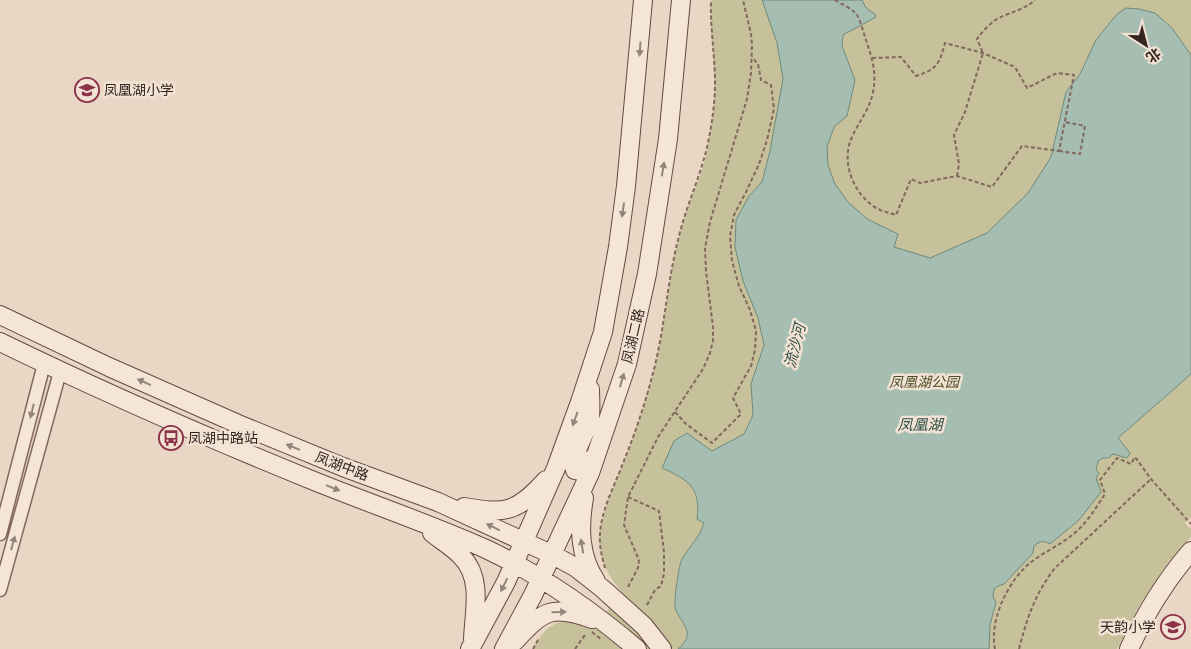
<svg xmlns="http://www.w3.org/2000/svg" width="1191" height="649" font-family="'Noto Serif','Noto Sans SC',serif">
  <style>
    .green { fill: #c6c19a }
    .water { fill: #a6bdb1; stroke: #6e8a7d }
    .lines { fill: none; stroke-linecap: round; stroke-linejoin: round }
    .street-casing { stroke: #82685d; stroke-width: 15 }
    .secondary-casing { stroke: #644a40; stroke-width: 20 }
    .path { stroke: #82685d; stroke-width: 2; stroke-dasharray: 4 2.5; stroke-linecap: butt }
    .street { stroke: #f5e5d7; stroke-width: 12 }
    .secondary { stroke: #f5e5d7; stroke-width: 18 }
    .oneway { fill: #94857b }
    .labels { text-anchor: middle; stroke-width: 5; stroke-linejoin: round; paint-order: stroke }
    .poi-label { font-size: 14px; fill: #34251f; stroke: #f1e2d4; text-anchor: start }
    .street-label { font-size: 14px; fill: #34251f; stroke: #f1e2d4 }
    .park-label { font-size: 14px; font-style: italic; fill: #4d4e28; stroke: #f1e2d4 }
    .water-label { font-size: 15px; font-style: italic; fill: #305248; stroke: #f1e2d4 }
  </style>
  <rect width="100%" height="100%" fill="#e9d6c5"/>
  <!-- green -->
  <path class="green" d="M711 0H1191V517L1185 523 1191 529V537L1167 564 1139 607 1117 649H533C547 622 562 614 590 630L623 593C607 576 597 555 600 531 604 506 616 481 626 457 636 430 645 402 653 374 665 329 667 282 679 237 684 216 692 196 700 176 707 157 710 133 713 113 718 75 709 38 711 0Z"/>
  <!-- water -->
  <path class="water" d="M762 0H862L866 8 875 14 876 17 843 35 842 46 855 80 847 116 834 127 827 147 828 165 835 184 848 202 867 219 898 234 894 247 930 258 987 233 1028 193 1051 157 1066 92 1080 74 1096 40 1117 14 1126 8 1139 9 1155 13 1172 28 1191 55V374L1118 438 1130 453 1127 458 1113 454 1109 458H1103L1098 461 1096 470 1099 473 1096 478 1101 492 1079 520 1050 544C1043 540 1040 541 1034 546L1033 553 1004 584 998 586 994 589 993 597 996 602 990 625 989 649H678C700 631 676 621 675 605 674 599 679 564 682 559 689 547 700 537 704 523L697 519C701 488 689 480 662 468L674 441 687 433 712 451 744 434 753 415 751 384 764 345 758 318 743 281 735 247 736 220 749 196 762 182 770 151 783 79 777 43Z"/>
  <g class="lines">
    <defs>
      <path id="street" d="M0 534 44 364
        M0 590 60 372"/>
      <path id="secondary" d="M0 315 109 367 238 424 343 467 438 502 553 555 575 567 603 589 644 626 662 649
        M0 342C103 392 208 438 314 481 371 504 430 524 486 549 541 575 591 610 637 649
        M590 389C590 398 591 408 590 417 588 431 569 457 575 470L582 471 593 458
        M584 498C579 527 579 556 596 581
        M464 507C506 514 516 513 546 480
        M432 533C442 541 454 548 462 557 483 579 474 612 473 639
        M515 641C543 611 551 604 592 619
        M470 649 506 582 556 468 580 402 603 332 618 247 626 186 643 0
        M504 649 533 595 590 473 627 364 647 274 668 139 681 0
        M1129 649C1145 614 1166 580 1191 551"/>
    </defs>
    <!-- street casing -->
    <use href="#street" class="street-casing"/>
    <!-- secondary casing -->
    <use href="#secondary" class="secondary-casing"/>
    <!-- path -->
    <path class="path" d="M835 0C841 4 853 9 857 15 861 21 863 32 866 40 872 57 877 74 873 92 870 109 859 121 852 137 840 162 854 196 878 209 884 212 890 213 896 215L911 179 920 183 957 176 992 187 1022 146 1059 151 1074 75 1057 73 1027 88 1015 67 983 53 945 43C939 65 937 69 916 76L901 57 872 58
      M1059 151 1080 154 1085 126 1065 122
      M957 176 959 164 954 135 965 112 983 53 977 39C982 32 989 24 997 19 1010 12 1024 10 1035 0
      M675 412 686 424 712 443 741 414 733 398 751 366 755 350 756 331 750 310 739 286 732 261 730 236 734 215 746 192 759 164 767 140 774 109 771 85 761 80 758 64 752 57
      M628 497 659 511 664 552V574L661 586 655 590 647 605
      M605 568C602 557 599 546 600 534 601 510 615 485 623 463 635 434 645 404 653 373 665 328 667 281 679 236 687 204 701 175 708 143 712 123 715 103 715 83 715 55 710 28 711 0
      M628 587 638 568 639 560 624 525 628 497 658 437 703 369 710 353 713 341V327L706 271 705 248 710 222 747 99 751 73 752 45 751 34 743 0
      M592 632 602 640
      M533 649 539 638
      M575 649 585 635
      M995 649C989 620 1008 581 1030 563 1045 551 1063 544 1077 531 1089 520 1097 506 1105 494L1100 480 1117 458 1131 464 1135 457 1151 479 1191 524
      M1019 649C1027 618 1035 594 1055 568L1151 479"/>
    <!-- street -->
    <use href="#street" class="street"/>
    <!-- secondary -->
    <use href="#secondary" class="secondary"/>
  </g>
  <!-- one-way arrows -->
  <defs><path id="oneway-solid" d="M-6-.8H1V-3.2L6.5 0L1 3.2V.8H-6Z" transform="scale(1.25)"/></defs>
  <g class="oneway">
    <use href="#oneway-solid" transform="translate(640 49) rotate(94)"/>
    <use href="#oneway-solid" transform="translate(663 169) rotate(-81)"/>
    <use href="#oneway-solid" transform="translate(623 210) rotate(98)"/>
    <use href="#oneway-solid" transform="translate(622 380) rotate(-74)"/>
    <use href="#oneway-solid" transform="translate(144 382) rotate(-156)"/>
    <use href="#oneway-solid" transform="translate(32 411) rotate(104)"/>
    <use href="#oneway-solid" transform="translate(575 419) rotate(110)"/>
    <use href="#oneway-solid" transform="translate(293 447) rotate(-158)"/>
    <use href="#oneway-solid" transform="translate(333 488) rotate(22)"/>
    <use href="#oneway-solid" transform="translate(493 527) rotate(-154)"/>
    <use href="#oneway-solid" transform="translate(13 543) rotate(-75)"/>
    <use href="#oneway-solid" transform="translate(582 546) rotate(-99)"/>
    <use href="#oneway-solid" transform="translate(504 585) rotate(116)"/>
    <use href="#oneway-solid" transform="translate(559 612) rotate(-2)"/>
  </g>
  <!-- icons -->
  <defs>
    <symbol id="school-ring" viewBox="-11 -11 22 22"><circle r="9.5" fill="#f1e2d4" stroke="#8b3348" stroke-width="1.5"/><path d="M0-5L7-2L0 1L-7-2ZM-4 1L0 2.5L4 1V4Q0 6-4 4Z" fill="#8b3348"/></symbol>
    <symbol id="bus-ring" viewBox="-11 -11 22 22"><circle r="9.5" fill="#f1e2d4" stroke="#8b3348" stroke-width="1.5"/><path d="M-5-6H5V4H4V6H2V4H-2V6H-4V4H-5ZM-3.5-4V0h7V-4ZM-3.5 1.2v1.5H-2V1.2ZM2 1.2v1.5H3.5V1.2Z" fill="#8b3348"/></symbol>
  </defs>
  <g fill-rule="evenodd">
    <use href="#school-ring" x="73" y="76" width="28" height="28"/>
    <use href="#bus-ring" x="157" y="424" width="28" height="28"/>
    <use href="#school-ring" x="1159" y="613" width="28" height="28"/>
  </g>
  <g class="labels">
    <!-- poi labels -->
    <g class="poi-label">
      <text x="104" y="95">凤凰湖小学</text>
      <text x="188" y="443">凤湖中路站</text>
      <text x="1156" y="632" text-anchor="end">天韵小学</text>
    </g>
    <!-- street labels -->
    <g class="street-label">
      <text transform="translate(633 336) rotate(-77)" y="5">凤湖二路</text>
      <text transform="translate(342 466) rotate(21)" y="5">凤湖中路</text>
    </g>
    <!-- park labels -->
    <g class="park-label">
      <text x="924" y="387">凤凰湖公园</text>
    </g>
    <!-- water labels -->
    <g class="water-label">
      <text transform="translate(795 346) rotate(-76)" y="5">流沙河</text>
      <text x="920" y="430">凤凰湖</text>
    </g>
  </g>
  <!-- north arrow -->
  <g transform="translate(1146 45) rotate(144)" stroke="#f1e2d4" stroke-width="4" paint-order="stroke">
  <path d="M0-4L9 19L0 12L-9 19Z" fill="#34251f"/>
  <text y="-8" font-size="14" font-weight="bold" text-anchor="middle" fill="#34251f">北</text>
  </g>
</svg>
